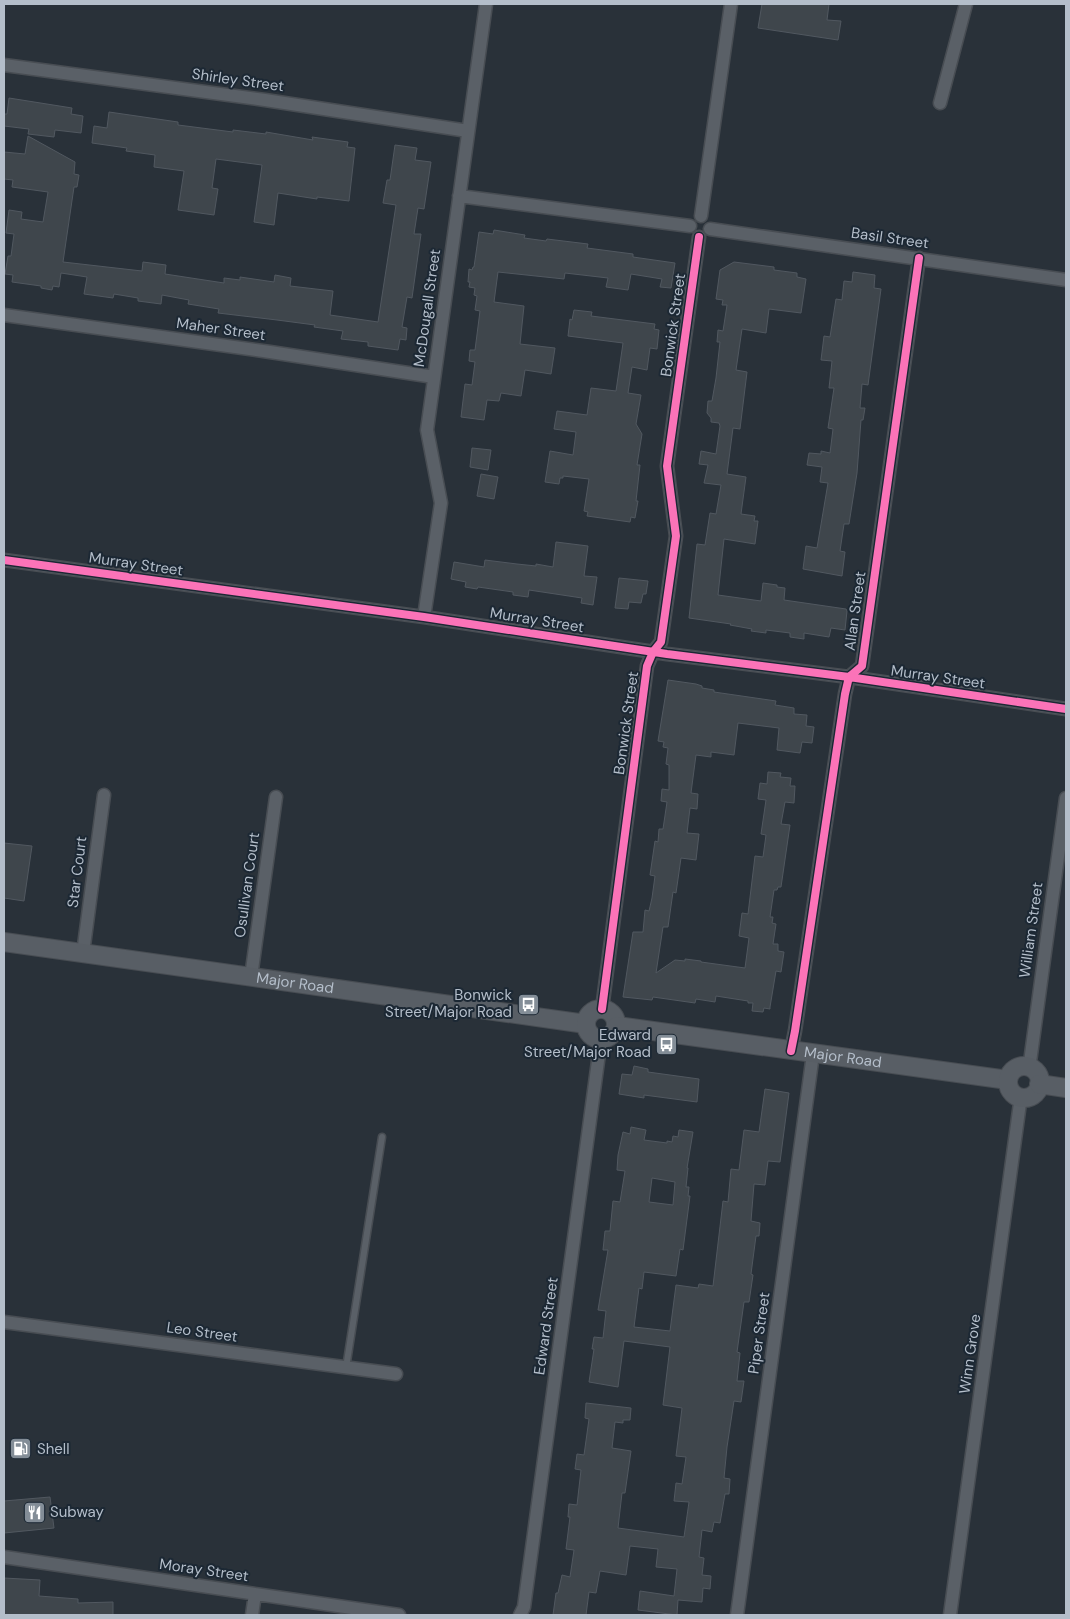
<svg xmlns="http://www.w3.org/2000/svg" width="1070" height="1619" font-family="'DM Sans',sans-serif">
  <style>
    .building { fill: #3f464c; stroke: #515860; fill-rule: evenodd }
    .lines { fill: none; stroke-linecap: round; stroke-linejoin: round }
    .lane-casing { stroke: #484d53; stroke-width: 9 }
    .street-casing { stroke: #484d53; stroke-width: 15 }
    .secondary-casing { stroke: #484d53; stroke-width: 20 }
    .lane { stroke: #5a6067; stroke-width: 6 }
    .street { stroke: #5a6067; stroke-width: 12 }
    .secondary { stroke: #585e65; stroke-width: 18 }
    .cycleway-casing { stroke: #1c2834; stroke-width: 11 }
    .cycleway { stroke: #fb73b8; stroke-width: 8 }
    .labels { text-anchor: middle; stroke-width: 4; stroke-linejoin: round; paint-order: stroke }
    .street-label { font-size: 15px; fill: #b4beca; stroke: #1c2834 }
    .poi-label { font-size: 15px; fill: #b4beca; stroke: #1c2834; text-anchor: end }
  </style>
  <rect width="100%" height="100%" fill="#293139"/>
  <!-- building -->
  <path class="building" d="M762 4H829L827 20 841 21 838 40 758 28Z
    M9 98 72 108 71 114 83 116 81 133 55 130 54 137 28 134 29 129 4 126V114H7Z
    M109 112 178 122V125L233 132V130L266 134V132L313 140 312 137 348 142 347 147 355 148 349 201 317 197V199L278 193 274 225 254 222 262 165 216 159 212 188 218 189 214 215 178 210 184 171 154 167 155 155 126 151 127 148 92 143 94 126 107 128Z
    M28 136 75 162 74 174 79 175 77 187H74L63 262 142 271 143 262 166 265 165 274 224 283V278L240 280V277L274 282 275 275 291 278 290 286 333 291 330 315 378 322 396 205 383 203 387 180H390L395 145 417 148 415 160 431 162 424 209 418 208 414 234H421L412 298 407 297 402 327 407 328 406 340 400 339 398 350 368 346V342L341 339 343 331 314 327 315 325 277 320 218 313 219 309 188 304 189 300 162 295 161 304 138 301V298L114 294 113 298 84 294 87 277 61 273 59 287 53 286 52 290 41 288V286L12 282 13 275 5 274 8 256H11L14 234 6 233 9 210 22 212 21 219 43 222 48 192 12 187 13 180 4 179V152L25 154Z
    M494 230 525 235 524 238 546 241 547 239 588 244 587 248 633 254V257L675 263 671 288 660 287 662 279 631 274 628 290 606 287 608 278 565 273 564 279 498 272 494 302 524 306 520 344 555 348 551 374 525 370 521 396 501 393 499 401 487 400 484 420 461 417 465 384 472 385 475 362 469 361 470 350H475L480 311 475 310 477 296 474 295 475 288 469 287 470 282H468L469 269 472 270 473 267H474L479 232 493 234Z
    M734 262 774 267V270L797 273V277L806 279 801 313 769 309 766 333 742 329 736 370 747 372 740 429 733 428 727 474 746 477 741 514 755 516 754 521H758L755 544 724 539 718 595 761 601 763 583 777 585V587L785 588 784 600 846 609 847 611 845 630 831 628 829 637 804 633V639L790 637V633L766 630V633L751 631 752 629 730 625 731 624 689 618 697 544 705 545 710 513 716 514 721 485 704 483 708 465 699 464 701 451 716 454 720 426 719 423 711 422V418L707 413 708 401H712L716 378 720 342H717L718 330 723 331 727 305H722L723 300 716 299 720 270Z
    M853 272 875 275 874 288 881 289 868 385 862 384 860 408H865L863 420H861L857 473 849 524H844L840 551 845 552 842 576 803 569 806 546 817 548 828 483 820 482 822 467 807 465 809 453 821 454V451L830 453 833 429 828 428 834 388H829L832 361 821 360 824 336 830 337 836 299 842 300 844 281 852 282Z
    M574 310 592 312 591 316 655 324 654 329 659 330 657 349 650 348 647 370 632 367 628 393 641 395 636 424 642 434 637 465H640L636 501H638L635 518 631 517 630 522 587 516 588 512 584 511 589 479 563 476V478H560L559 484 545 482 550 451 573 455 576 432 554 429 557 411 587 415 591 388 616 391 623 343 568 336 570 319 572 320Z
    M472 448 491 450 488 470 470 467Z
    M481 474 498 477 494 499 477 496Z
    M556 542 588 546 584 576 597 577 593 605 581 603 582 598 529 590 528 597 513 595V592L478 587 477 589 465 587 466 582 451 579 454 562 484 567 485 560 517 564 536 566V564L553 567Z
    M619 578 648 581 646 594H643L641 603 629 602 628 609 615 608Z
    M668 680 696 684 702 686V688L714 690V692L776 701 775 705 794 708V714L807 715 806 726 814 727 812 743 802 742 800 753 777 750 779 728 738 723 734 755 711 752V757L696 755 691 793 698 794 697 809 690 808 687 833 699 834 696 860 681 858 676 893 673 892 668 927H663L656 973 675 960 685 961V959L701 961V962L745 968 749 938 739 936 742 913 748 914 755 856 763 857 766 835 761 834 766 800 758 799 760 783 767 784 768 772 781 773 780 777 791 778 790 786H795L794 803 785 802 781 824 790 825 781 887H778L777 890H774L770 917H773L772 923 776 924 773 944H778V951L784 952 781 972 776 971 770 1007V1009L764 1008 763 1012 752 1011 753 1003H748V1001L716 996 715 1002 696 999 695 1003 653 997 652 1000 623 997 633 932H643L645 910 649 911 652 898 655 876 650 875 655 841 658 842 659 829H663L667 802 661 801 662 789 669 790V765L666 764 668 748 663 747 664 742 658 741Z
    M4 843 32 846 24 901 4 898Z
    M634 1066 648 1069V1072L699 1079 697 1102 644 1095V1098L619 1094 622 1074 632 1075Z
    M765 1089 789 1093 780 1162 768 1161 765 1185 754 1184 751 1221 760 1223 759 1236H756L751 1274 753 1275 749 1302H744L737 1352 740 1353 737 1381H744L741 1402 734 1401 727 1447 724 1478 730 1479 729 1494H725L720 1523 714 1522 712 1532 702 1530 699 1557 704 1558 702 1575 711 1576 710 1589 703 1588 702 1602 678 1600 677 1615 638 1610 640 1591 674 1596 677 1569 656 1567 658 1549 630 1546 626 1575 600 1571 596 1593 589 1592 586 1615H553L556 1593H558L562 1575 570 1577 574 1550 566 1549 570 1517H568L569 1504 577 1505 581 1470 575 1469 577 1454 584 1455 589 1419 585 1418 586 1403 631 1408 630 1420H623V1423L615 1422 612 1448 631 1451 625 1493H622L618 1528 684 1537 689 1502 674 1501 676 1483 682 1484 686 1457 676 1456 682 1408 663 1405 670 1347 624 1341 618 1387 589 1382 594 1349H592L594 1337 603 1338 606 1311 598 1310 608 1250H603L605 1231H610L613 1201 620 1202 625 1171 617 1170 618 1155 623 1132 630 1134 631 1127 646 1130 644 1140 667 1143V1141L672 1142 673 1136 678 1137 679 1130 693 1132 687 1168H688L686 1187H689L688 1196H690L683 1250 680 1249 676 1276 644 1272 642 1289 639 1288 634 1327 670 1331 676 1285 698 1288 699 1284 713 1286 723 1201 728 1202 731 1169 739 1170 744 1130 759 1132ZM652 1178 675 1182 673 1205 649 1202Z
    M50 1497 54 1528 4 1533V1501Z
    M4 1578 40 1580 39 1596 78 1599V1603L113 1602V1615H4Z"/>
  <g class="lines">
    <defs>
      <path id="lane" d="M346 1368 382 1137"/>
      <path id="street" d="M4 65 265 100 468 131
        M940 103 966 4
        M459 196 690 226
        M701 216 731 4
        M710 229 1066 280
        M4 315 270 352 434 377
        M4 560 424 617 667 654 849 677 1066 709
        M424 617 441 503 427 430 486 4
        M83 953 104 795
        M251 977 276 797
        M602 1009 647 666 653 652 661 642 676 536 667 466 699 237
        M791 1051 795 1031 845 694 849 677 862 666 919 258
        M1027 1067 1030 1062 1066 798
        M4 1322 396 1374
        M4 1557 399 1615
        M252 1615 255 1594
        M520 1615 524 1607 601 1039
        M737 1615 813 1054
        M950 1615 1020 1103V1097"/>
      <g id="secondary">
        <path id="s1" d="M4 942 586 1024"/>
        <circle cx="601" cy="1024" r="15"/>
        <path id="s2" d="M617 1026 1008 1080"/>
        <circle cx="1024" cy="1082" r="16"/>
        <path d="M1039 1084 1066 1088"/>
      </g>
    </defs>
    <!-- lane casing -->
    <use href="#lane" class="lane-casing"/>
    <!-- street casing -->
    <use href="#street" class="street-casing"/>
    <!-- secondary casing -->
    <use href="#secondary" class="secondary-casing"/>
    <!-- lane -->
    <use href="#lane" class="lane"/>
    <!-- street -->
    <use href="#street" class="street"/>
    <!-- secondary -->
    <use href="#secondary" class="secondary"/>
    <defs>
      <path id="cycleway" d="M4 560 424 617 667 654 849 677 1066 709
        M602 1009 647 666 653 652 661 642 676 536 667 466 699 237
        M791 1051 795 1031 845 694 849 677 862 666 919 258"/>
    </defs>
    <!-- cycleway casing -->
    <use href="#cycleway" class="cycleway-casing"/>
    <!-- cycleway -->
    <use href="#cycleway" class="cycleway"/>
  </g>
  <!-- icons -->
  <defs>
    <symbol id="bus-square" viewBox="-11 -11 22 22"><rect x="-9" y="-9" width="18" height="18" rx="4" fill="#838d97" stroke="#1c2834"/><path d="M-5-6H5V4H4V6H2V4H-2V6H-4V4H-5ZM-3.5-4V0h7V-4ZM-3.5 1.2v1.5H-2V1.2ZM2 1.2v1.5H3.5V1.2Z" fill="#fff"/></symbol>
    <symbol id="fuel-square" viewBox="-11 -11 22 22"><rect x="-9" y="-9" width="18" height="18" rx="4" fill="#838d97" stroke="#1c2834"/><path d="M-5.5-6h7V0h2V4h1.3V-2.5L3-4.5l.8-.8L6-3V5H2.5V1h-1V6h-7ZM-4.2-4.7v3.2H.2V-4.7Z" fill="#fff"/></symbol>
    <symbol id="restaurant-square" viewBox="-11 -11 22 22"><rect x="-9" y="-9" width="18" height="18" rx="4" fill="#838d97" stroke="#1c2834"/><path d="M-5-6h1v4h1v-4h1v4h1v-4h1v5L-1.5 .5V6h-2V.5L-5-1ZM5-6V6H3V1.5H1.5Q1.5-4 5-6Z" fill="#fff"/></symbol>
  </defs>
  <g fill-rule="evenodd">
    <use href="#bus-square" x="516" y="992" width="25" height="25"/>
    <use href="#bus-square" x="654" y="1032" width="25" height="25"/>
    <use href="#fuel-square" x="8" y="1436" width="25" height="25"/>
    <use href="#restaurant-square" x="22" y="1500" width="25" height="25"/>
  </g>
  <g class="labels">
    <!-- street labels -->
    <g class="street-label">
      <text transform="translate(238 80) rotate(8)" y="5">Shirley Street</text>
      <text transform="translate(890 238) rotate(8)" y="5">Basil Street</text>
      <text transform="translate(427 308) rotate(-82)" y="5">McDougall Street</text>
      <text transform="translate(673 325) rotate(-82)" y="5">Bonwick Street</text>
      <text transform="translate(221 329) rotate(8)" y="5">Maher Street</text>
      <text transform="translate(136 564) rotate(8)" y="5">Murray Street</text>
      <text transform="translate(855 611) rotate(-82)" y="5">Allan Street</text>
      <text transform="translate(537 620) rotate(9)" y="5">Murray Street</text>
      <text transform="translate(938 677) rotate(8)" y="5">Murray Street</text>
      <text transform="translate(626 723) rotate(-82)" y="5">Bonwick Street</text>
      <text transform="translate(77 872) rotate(-83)" y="5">Star Court</text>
      <text transform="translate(247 885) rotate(-82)" y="5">Osullivan Court</text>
      <text transform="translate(1031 930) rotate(-82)" y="5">William Street</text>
      <text dy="5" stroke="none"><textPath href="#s1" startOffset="294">Major Road</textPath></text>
      <text dy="5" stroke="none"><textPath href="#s2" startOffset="228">Major Road</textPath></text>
      <text transform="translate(546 1326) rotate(-82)" y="5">Edward Street</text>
      <text transform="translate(202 1332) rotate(8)" y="5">Leo Street</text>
      <text transform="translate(759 1333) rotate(-82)" y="5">Piper Street</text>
      <text transform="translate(970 1354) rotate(-82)" y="5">Winn Grove</text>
      <text transform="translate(204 1570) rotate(8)" y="5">Moray Street</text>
    </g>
    <!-- poi labels -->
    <g class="poi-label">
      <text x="512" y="1000">Bonwick<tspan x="512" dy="17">Street/Major Road</tspan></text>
      <text x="651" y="1040">Edward<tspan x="651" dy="17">Street/Major Road</tspan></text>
      <text x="37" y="1454" text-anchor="start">Shell</text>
      <text x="50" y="1517" text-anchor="start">Subway</text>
    </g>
  </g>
  <!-- border -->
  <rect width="1070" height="1619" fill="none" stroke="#b4beca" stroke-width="10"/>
</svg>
